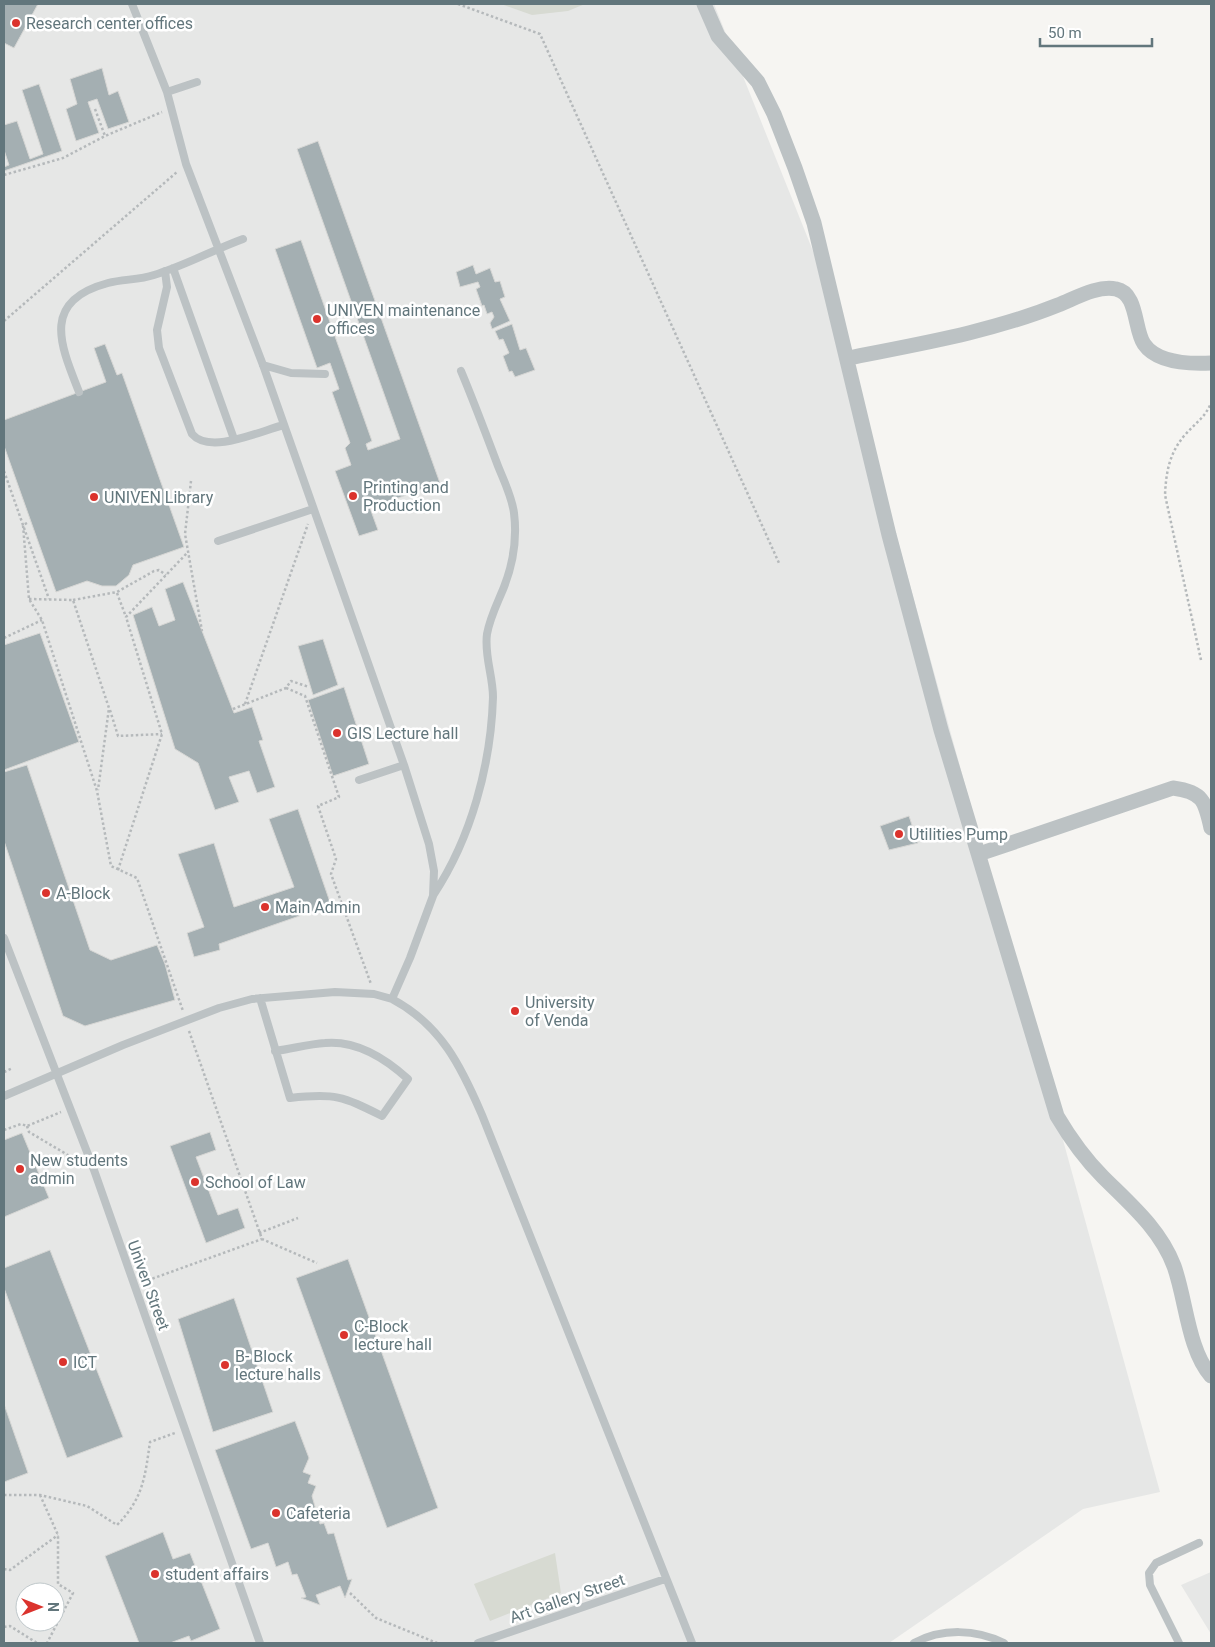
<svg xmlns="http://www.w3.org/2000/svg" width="1215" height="1647" font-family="Roboto,sans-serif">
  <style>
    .built { fill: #e6e7e6; fill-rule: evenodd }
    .green { fill: #d7dad2 }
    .building { fill: #a4afb2; stroke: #d7d7d5 }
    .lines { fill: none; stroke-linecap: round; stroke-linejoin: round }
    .path { stroke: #b5b9bb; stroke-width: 2.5; stroke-dasharray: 2.5 2.5; stroke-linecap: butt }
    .service { stroke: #bcc2c4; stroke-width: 8 }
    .minor { stroke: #bcc2c4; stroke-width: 15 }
    .poi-dot { fill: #db332d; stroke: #fff; stroke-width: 2 }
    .labels { text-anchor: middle; stroke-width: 5; stroke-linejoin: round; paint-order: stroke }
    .poi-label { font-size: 16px; fill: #62767c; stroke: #fff; text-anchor: start }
    .street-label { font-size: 16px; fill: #62767c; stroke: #fff }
  </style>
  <rect width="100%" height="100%" fill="#f6f5f2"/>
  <!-- built -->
  <path class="built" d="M4 4H714L829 291 1160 1492 1083 1509 889 1643H4ZM25 1592H55V1622H25Z
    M1211 1572V1634L1181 1585Z"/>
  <!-- green -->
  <path class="green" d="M501 4H585L568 11 532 15Z
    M555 1553 561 1593 490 1621 474 1584Z"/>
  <!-- building -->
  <path class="building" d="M4 4H38L14 48 4 43Z
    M102 68 109 95 118 91 129 122 108 129 97 99 88 102 99 133 76 141 66 109 77 104 70 79Z
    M39 84 62 151 4 171V167L9 165 4 150V125L17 121 30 159 43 154 22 90Z
    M318 141 440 483 370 508 378 530 359 536 335 471 351 465 345 448 350 443 332 392 339 389 330 363 317 368 275 249 301 240 372 441 366 444 368 450 400 439 297 149Z
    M473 265 476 274 490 268 495 282 500 281 505 297 500 299 510 321 492 329 490 323 494 317 492 312 487 314 484 305 482 306 476 289 480 287 478 282 460 287 456 272Z
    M512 324 520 350 526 348 535 370 515 377 512 371 509 372 503 356 509 353 503 339 499 340 495 331Z
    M105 344 117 375 122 373 184 547 133 565 129 575 116 586H102L87 581 56 592 4 446V420L106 382 94 348Z
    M183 582 234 713 252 707 263 740 259 741 275 787 257 793 249 771 229 777 239 802 215 810 198 763 175 749 133 615 152 607 159 626 175 620 165 589Z
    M40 633 79 742 4 770V645Z
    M323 639 338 685 313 695 298 646Z
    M344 687 369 764 333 776 308 700Z
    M27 765 90 950 111 960 157 945 165 964 175 1000 85 1026 63 1016 4 841V772Z
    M298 809 331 905 219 944 220 950 194 957 187 933 204 927 178 854 214 843 234 907 294 887 269 819Z
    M909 816 918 843 889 850 880 826Z
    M210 1132 216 1150 196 1157 218 1215 238 1208 245 1228 206 1243 170 1146Z
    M22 1133 49 1198 4 1217V1140Z
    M50 1250 123 1437 67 1458 4 1288V1268Z
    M348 1259 438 1508 387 1528 296 1278Z
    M234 1298 273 1412 213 1432 178 1319Z
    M4 1404 28 1473 4 1482Z
    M295 1421 309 1458 303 1472 311 1475 308 1483 316 1486 312 1496 320 1524 324 1523 328 1534 334 1533 348 1580 352 1579 345 1598 340 1586 316 1595 320 1605 301 1598 306 1597 297 1574 292 1575 288 1562 276 1567 268 1543 251 1549 215 1450Z
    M163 1532 173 1559 190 1553 220 1629 191 1641 189 1636 170 1643H139L105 1556Z"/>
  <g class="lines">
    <!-- path -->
    <path class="path" d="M458 4 540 34 779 563
      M95 109 105 136
      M4 175 63 158 105 136 162 112
      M4 321 177 172
      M4 471 49 599
      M191 481 185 534 202 631
      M27 523 23 525 29 599 42 620 97 791 111 866 137 878 183 1011
      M117 593 126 617
      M29 599 73 600 109 708 98 790
      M73 600 117 592 154 571 159 570 166 575
      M4 638 42 620
      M1201 660 1165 495C1166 473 1169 454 1184 436 1194 424 1205 418 1211 403
      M286 688 305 696 339 797 318 806 336 859 331 874 371 984
      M245 704 308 524
      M233 709 286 688 291 681 309 687
      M110 710 118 736 162 734
      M118 870 162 734 126 617 188 552
      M189 1031 262 1239 317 1263
      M4 1072 13 1068
      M27 1126 29 1132 78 1161
      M4 1130 21 1124 27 1126 61 1112
      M259 1233 298 1218
      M143 1282 262 1239
      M4 1495H40L87 1506 117 1525C143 1499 145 1477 150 1442L175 1433
      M40 1495 58 1535V1584L73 1593 47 1643
      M4 1569 10 1570 58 1535
      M350 1593 376 1618 437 1643
      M4 1627 10 1626 37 1643"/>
    <!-- service -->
    <path class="service" d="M132 4 167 92 186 164 263 365 404 765 429 844 434 871 433 896 410 958 392 999C441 1025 461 1066 482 1115L692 1643
      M167 92 197 82
      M173 268 234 439
      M165 271 167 287 157 330 159 348 192 434C210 455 260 431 284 425
      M263 365 291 373 325 374
      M79 392C60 344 41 301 108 283 123 279 139 280 154 275 184 266 213 250 243 239
      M218 541 313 509
      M359 780 404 765
      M434 894C471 838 491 765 493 697 493 676 484 655 487 634 490 617 498 602 504 587 513 564 517 537 514 513 512 497 504 481 498 466 486 434 474 402 461 371
      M4 938 94 1170 260 1643
      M260 998 290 1098C335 1093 342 1096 382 1116L408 1079C386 1059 357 1040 325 1043 308 1044 292 1049 275 1051
      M4 1096 123 1045 219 1008 252 999 335 992 374 994 392 999
      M478 1643 665 1579
      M914 1643C942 1628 976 1629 1004 1643
      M1179 1643 1150 1585 1149 1573 1156 1563 1199 1543"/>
    <!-- minor -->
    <path class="minor" d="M704 4 718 36 758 82 774 114 795 168 814 223 889 535 941 730 1057 1116C1070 1138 1085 1159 1103 1177 1130 1204 1160 1229 1174 1266 1186 1299 1188 1350 1211 1376
      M848 358C918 344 991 332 1058 305 1074 299 1097 285 1116 289 1138 293 1134 330 1144 344 1157 363 1191 364 1211 363
      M979 854 1173 788C1203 792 1205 801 1211 828"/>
  </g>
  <!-- markers -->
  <g class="poi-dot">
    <circle cx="16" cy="23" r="5"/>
    <circle cx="317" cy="319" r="5"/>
    <circle cx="353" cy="496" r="5"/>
    <circle cx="94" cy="497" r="5"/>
    <circle cx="337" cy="733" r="5"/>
    <circle cx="899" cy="834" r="5"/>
    <circle cx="46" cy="893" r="5"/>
    <circle cx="265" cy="907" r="5"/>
    <circle cx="515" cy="1011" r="5"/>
    <circle cx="20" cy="1169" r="5"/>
    <circle cx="195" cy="1182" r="5"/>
    <circle cx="344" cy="1335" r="5"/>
    <circle cx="63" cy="1362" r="5"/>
    <circle cx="225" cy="1365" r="5"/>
    <circle cx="276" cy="1513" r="5"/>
    <circle cx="155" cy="1574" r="5"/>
  </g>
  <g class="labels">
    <!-- poi labels -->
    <g class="poi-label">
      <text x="26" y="29">Research center offices</text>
      <text x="327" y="316">UNIVEN maintenance<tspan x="327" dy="18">offices</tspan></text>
      <text x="363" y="493">Printing and<tspan x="363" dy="18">Production</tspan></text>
      <text x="104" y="503">UNIVEN Library</text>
      <text x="347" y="739">GIS Lecture hall</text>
      <text x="909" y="840">Utilities Pump</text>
      <text x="56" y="899">A-Block</text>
      <text x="275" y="913">Main Admin</text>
      <text x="525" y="1008">University<tspan x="525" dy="18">of Venda</tspan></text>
      <text x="30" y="1166">New students<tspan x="30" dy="18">admin</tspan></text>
      <text x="205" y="1188">School of Law</text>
      <text x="354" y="1332">C-Block<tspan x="354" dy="18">lecture hall</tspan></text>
      <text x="235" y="1362">B- Block<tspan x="235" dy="18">lecture halls</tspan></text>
      <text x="73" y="1368">ICT</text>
      <text x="286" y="1519">Cafeteria</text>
      <text x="165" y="1580">student affairs</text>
    </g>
    <!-- street labels -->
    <g class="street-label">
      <text transform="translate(149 1285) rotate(70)" y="6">Univen Street</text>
      <text transform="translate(567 1598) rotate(-19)" y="6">Art Gallery Street</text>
    </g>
  </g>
  <!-- border -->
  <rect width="1215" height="1647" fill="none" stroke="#62767c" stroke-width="10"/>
  <!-- north arrow -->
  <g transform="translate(40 1607) rotate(90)"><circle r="24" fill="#ffffff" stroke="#c0c8cb"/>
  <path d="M0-4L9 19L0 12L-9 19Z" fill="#db332d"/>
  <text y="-8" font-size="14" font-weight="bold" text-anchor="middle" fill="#62767c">N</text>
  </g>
  <!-- scale -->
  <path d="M1040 38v8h112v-8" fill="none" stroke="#62767c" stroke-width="2.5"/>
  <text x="1048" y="38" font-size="15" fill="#62767c" stroke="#ffffff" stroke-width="4" paint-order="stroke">50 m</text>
</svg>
